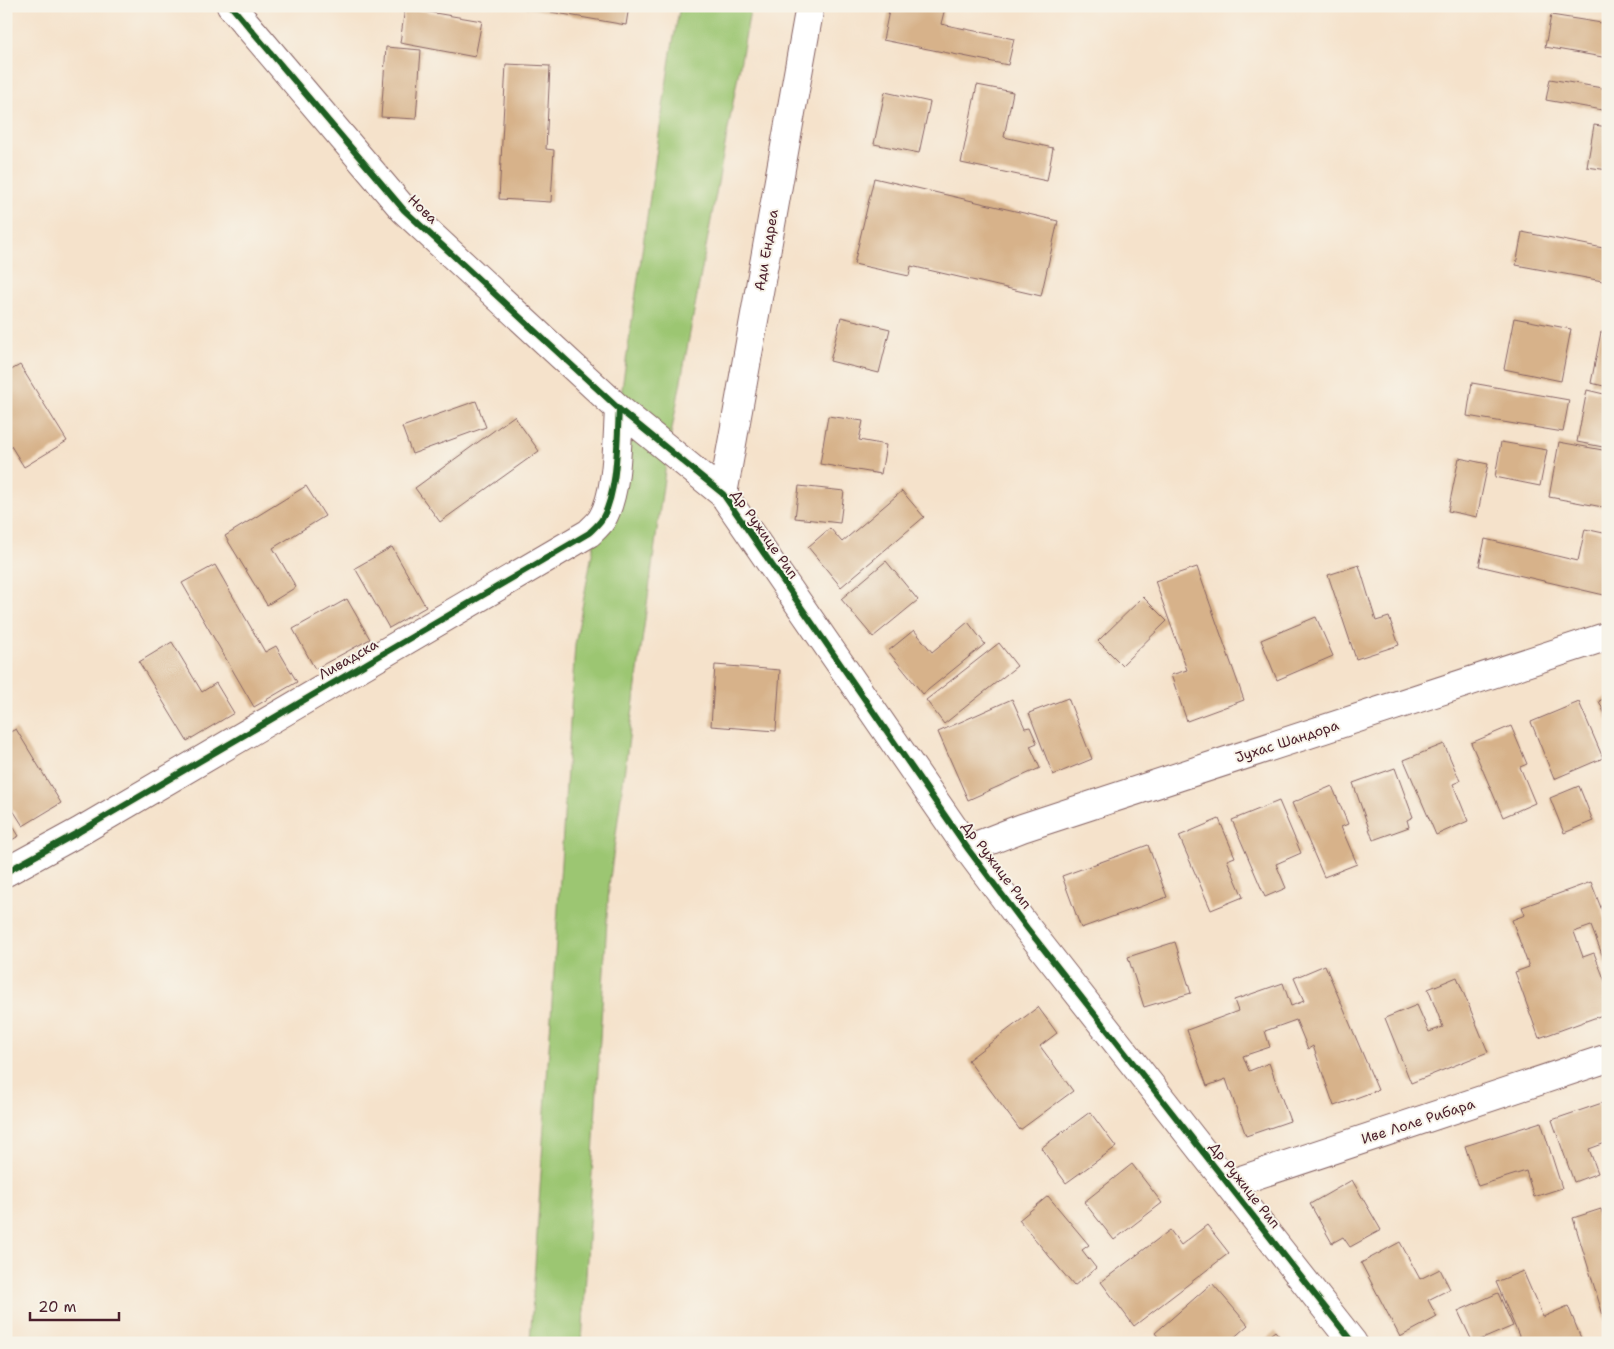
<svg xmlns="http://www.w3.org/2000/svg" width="1614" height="1349" font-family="'Shantell Sans',sans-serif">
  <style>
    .green { fill: #9cc672; stroke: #73724e }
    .building { fill: #d7b28a }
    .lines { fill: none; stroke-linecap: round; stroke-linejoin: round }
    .minor-casing { stroke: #866363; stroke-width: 30 }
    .minor { stroke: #fff; stroke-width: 28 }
    .cycleway-casing { stroke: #f7f3e8; stroke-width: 9 }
    .cycleway { stroke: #1b5e20; stroke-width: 6 }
    .labels { text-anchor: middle; stroke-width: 4; stroke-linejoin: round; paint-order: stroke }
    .street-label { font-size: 14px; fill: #4a1f2b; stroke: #f7f3e8 }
  </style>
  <rect width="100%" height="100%" fill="#f7f3e8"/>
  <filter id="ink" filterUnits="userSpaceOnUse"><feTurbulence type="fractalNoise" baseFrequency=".02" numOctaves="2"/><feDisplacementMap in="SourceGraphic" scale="10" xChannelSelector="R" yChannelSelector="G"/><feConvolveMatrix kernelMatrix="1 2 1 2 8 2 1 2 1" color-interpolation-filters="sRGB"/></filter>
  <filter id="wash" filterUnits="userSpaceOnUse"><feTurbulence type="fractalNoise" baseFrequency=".0096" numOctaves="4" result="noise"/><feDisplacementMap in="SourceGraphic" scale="20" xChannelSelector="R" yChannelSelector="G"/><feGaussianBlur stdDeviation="1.12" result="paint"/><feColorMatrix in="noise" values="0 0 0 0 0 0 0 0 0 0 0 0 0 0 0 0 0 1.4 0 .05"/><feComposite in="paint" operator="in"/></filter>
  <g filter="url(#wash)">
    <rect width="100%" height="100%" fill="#f5e2cb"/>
    <!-- green -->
    <path class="green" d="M680 6H751L667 456 609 886 582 1343H530L575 645 619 409 671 52Z"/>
    <g id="blocks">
      <!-- building -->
      <path class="building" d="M516 6H629L626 25Z
        M890 6H939L945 8 941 24 1014 39 1008 65 883 40Z
        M405 8 482 21 475 57 400 43Z
        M1551 15 1608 24V58L1545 47Z
        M386 47 421 50 416 119 381 117Z
        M506 64 550 66 546 149 554 150 551 202 499 199Z
        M1550 79 1608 89V111L1546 100Z
        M977 85 1013 92 1004 137 1053 148 1047 181 961 163Z
        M885 92 930 102 919 153 874 144Z
        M1594 125 1608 127V170L1587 167Z
        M874 178 1058 221 1041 296 911 266 909 276 854 264Z
        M1522 232 1608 249V282L1516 265Z
        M841 317 890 329 879 373 830 361Z
        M1514 318 1571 329 1561 381 1504 369Z
        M1601 332 1608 333V387L1591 383Z
        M20 365 67 441 24 467 6 438V373Z
        M1472 383 1569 400 1563 432 1467 416Z
        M1587 390 1608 395V448L1577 442Z
        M476 401 486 427 412 454 402 427Z
        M514 416 539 451 440 522 415 488Z
        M828 416 863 421 859 440 886 445 881 474 820 464Z
        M1501 442 1547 450 1540 486 1495 477Z
        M1559 442 1608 451V508L1549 497Z
        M1459 458 1488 464 1477 517 1448 511Z
        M306 486 325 516 273 548 296 587 267 605 225 536Z
        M799 486 844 491 840 523 795 518Z
        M902 491 924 517 841 587 808 547 830 528 842 542Z
        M1585 529 1608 534V580L1604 595 1479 566 1485 539 1578 561Z
        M392 547 426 607 389 628 355 568Z
        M886 561 918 600 873 637 841 599Z
        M215 565 265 652 276 646 297 682 254 707 182 583Z
        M1359 565 1376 621 1389 617 1399 645 1356 659 1328 575Z
        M1197 567 1244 700 1187 721 1171 675 1187 670 1155 581Z
        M1143 597 1167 621 1122 665 1098 641Z
        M347 599 370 639 315 669 293 629Z
        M1316 617 1333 656 1277 680 1261 640Z
        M968 622 985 644 923 694 888 651 914 630 932 652Z
        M172 642 202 692 216 683 234 713 187 741 139 662Z
        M999 643 1017 666 944 724 926 700Z
        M715 665 780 670 776 731 711 726Z
        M1608 697V721L1599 701Z
        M1068 698 1092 759 1053 775 1029 713Z
        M1012 699 1025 728 1030 727 1037 743 1030 746 1040 768 968 800 938 732Z
        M1579 702 1603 758 1554 779 1531 722Z
        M1511 726 1527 764 1520 767 1535 803 1503 817 1471 743Z
        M16 729 61 803 23 826 6 799V734Z
        M1444 744 1460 781 1453 784 1468 821 1436 835 1404 760Z
        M1395 768 1413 817 1407 820 1409 827 1373 840 1353 783Z
        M1332 786 1348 824 1341 827 1357 864 1324 877 1292 803Z
        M1579 786 1593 821 1564 833 1550 798Z
        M1279 801 1301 853 1276 864 1286 888 1265 897 1232 820Z
        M6 815 19 836 6 843Z
        M1219 819 1235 857 1227 860 1243 897 1211 910 1179 836Z
        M1148 845 1167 897 1081 928 1062 876Z
        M1591 882 1608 926V970L1591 926 1574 932 1583 957 1594 953 1608 989V1013L1539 1038 1515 972 1529 967 1512 920 1525 915 1522 907Z
        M1175 942 1191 993 1144 1007 1128 957Z
        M1325 965 1378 1090 1334 1106 1313 1046 1308 1049 1296 1020 1265 1031 1270 1047 1243 1056 1249 1071 1269 1063 1290 1121 1246 1136 1226 1079 1207 1086 1187 1030 1238 1011 1234 1000 1283 983 1291 1006 1304 1001 1294 978Z
        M1457 977 1488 1052 1411 1083 1385 1018 1417 1005 1429 1032 1443 1027 1428 989Z
        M1038 1007 1057 1033 1040 1046 1073 1091 1020 1130 968 1060Z
        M1608 1101V1142L1589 1149 1598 1173 1574 1182 1552 1120Z
        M1090 1112 1116 1147 1066 1183 1041 1148Z
        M1541 1122 1562 1188 1534 1197 1526 1171 1478 1186 1465 1146Z
        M1132 1164 1162 1203 1114 1240 1084 1202Z
        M1352 1180 1381 1230 1350 1247 1343 1237 1332 1243 1310 1204Z
        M1048 1196 1089 1245 1082 1250 1096 1268 1074 1286 1019 1220Z
        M1601 1209 1608 1230 1607 1328 1573 1218Z
        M1207 1225 1229 1253 1134 1326 1101 1282 1170 1230 1181 1245Z
        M1400 1242 1420 1279 1440 1269 1450 1289 1428 1300 1437 1317 1400 1337 1361 1263Z
        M1523 1271 1543 1317 1568 1306 1583 1343H1522L1496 1282Z
        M1212 1283 1248 1325 1228 1343H1163L1155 1333Z
        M1498 1293 1513 1326 1473 1343 1458 1311Z
        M1275 1331 1285 1343H1260Z"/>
    </g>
  </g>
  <g filter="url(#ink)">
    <use href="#blocks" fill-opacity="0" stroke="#866363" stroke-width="1"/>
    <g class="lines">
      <defs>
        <path id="minor" d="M231 6 404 210 619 409 723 494 968 849 1027 928 1353 1343
          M723 494 810 6
          M968 849 1022 828 1608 636
          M6 872 79 832 589 533C593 529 599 524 602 519 618 492 617 441 619 409
          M1229 1184 1608 1058"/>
      </defs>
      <!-- minor casing -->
      <use href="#minor" class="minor-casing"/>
      <!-- minor -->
      <use href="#minor" class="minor"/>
      <defs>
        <path id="cycleway" d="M231 6 404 210 619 409 723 494 968 849 1027 928 1353 1343
          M6 872 79 832 589 533C593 529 599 524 602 519 618 492 617 441 619 409"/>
      </defs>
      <!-- cycleway casing -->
      <use href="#cycleway" class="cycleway-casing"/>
      <!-- cycleway -->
      <use href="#cycleway" class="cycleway"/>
    </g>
  </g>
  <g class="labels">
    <!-- street labels -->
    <g class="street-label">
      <text transform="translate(423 209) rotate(44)" y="5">Нова</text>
      <text transform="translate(766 250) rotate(-80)" y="5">Ади Ендреа</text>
      <text transform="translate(765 534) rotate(55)" y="5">Др Ружице Рип</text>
      <text transform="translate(348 659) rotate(-30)" y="5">Ливадска</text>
      <text transform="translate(1287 741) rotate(-18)" y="5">Јухас Шандора</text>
      <text transform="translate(997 865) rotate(53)" y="5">Др Ружице Рип</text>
      <text transform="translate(1418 1121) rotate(-18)" y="5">Иве Лоле Рибара</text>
      <text transform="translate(1245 1185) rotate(52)" y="5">Др Ружице Рип</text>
    </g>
  </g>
  <!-- margin -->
  <rect width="1614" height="1349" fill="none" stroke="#f7f3e8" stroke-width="25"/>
  <!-- scale -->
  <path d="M30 1312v8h89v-8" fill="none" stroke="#4a1f2b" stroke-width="2.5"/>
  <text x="38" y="1312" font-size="15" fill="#4a1f2b" stroke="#f7f3e8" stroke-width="4" paint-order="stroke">20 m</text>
</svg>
